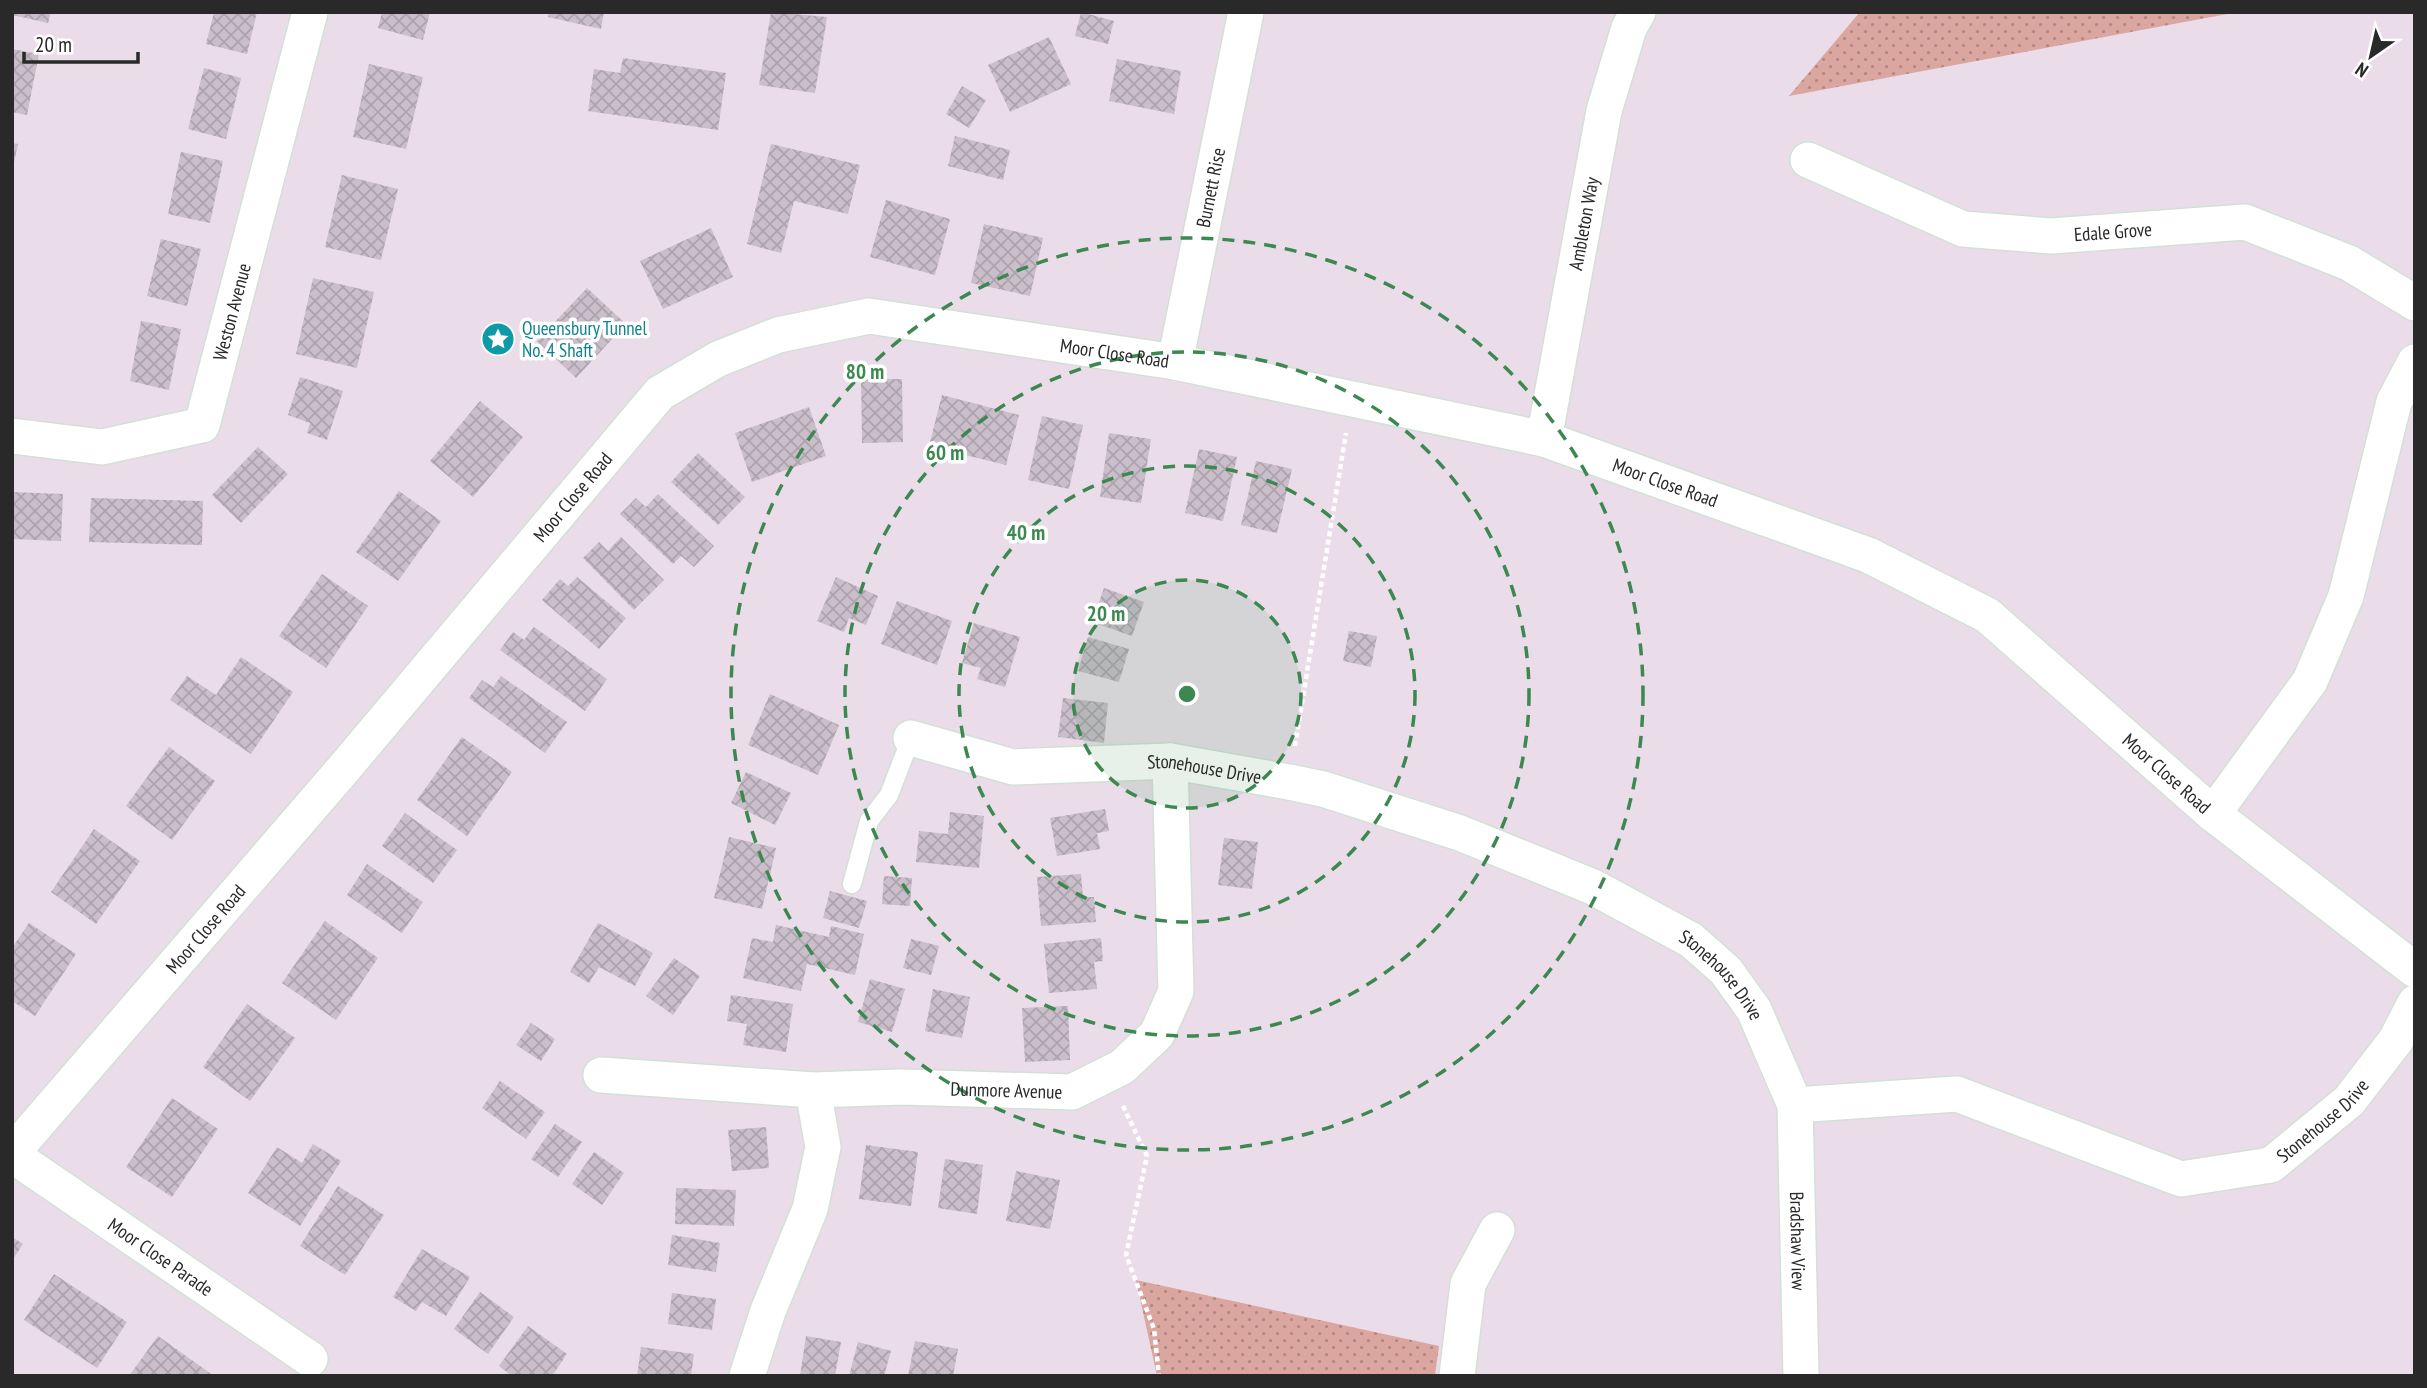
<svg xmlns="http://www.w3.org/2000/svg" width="2427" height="1388" font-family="'PT Sans Narrow',sans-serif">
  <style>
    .grass { fill: url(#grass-dots) }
    .building { fill: url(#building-cross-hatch) }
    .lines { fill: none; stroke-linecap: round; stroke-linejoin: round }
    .service-casing { stroke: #d2e0d6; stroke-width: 21 }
    .minor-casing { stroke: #d2e0d6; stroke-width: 38 }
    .path { stroke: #fff; stroke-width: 4.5; stroke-dasharray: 5 3.5; stroke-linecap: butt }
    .service { stroke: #fff; stroke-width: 18 }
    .minor { stroke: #fff; stroke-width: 35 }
    .ring { fill: none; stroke: #3c8850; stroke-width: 3.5; stroke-dasharray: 12 9 }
    .labels { text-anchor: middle; stroke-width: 7; stroke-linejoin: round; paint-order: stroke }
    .street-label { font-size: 19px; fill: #292929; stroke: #fff }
    .culture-label { font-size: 19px; fill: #0d838f; stroke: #fff; text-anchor: start }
    .centre { fill: #3c8850; stroke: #fff; stroke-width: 3.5 }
    .ring-label { font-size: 21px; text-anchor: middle; font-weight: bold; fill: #3c8850; stroke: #fff; stroke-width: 7; stroke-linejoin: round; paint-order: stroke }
  </style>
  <defs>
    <pattern id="grass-dots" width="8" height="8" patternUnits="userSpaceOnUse" patternTransform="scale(1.75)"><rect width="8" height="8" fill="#dba69f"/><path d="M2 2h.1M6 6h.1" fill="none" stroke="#b28782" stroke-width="1.8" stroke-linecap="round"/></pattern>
    <pattern id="building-cross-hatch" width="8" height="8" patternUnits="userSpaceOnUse" patternTransform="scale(1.75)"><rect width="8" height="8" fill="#c9bec9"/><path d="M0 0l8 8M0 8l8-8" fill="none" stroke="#ada3ad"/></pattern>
  </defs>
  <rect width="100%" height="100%" fill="#eadde9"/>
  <!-- grass -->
  <path class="grass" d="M1860 12H2238L1789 96Z
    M1136 1280 1439 1346 1435 1376H1157Z"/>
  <!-- building -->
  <path class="building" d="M12 12H51L48 23 12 15Z
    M214 12H257L247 54 206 44Z
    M382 12H430L423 40 378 28Z
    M549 12H604L601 29 548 17Z
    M771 12 827 17 815 93 759 85Z
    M1081 12 1114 21 1108 44 1075 36Z
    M1049 37 1071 84 1010 112 988 65Z
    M12 49 39 54 27 115 12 112Z
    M623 58 726 73 718 130 588 111 594 69 620 73Z
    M1117 59 1181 71 1174 114 1109 101Z
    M369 64 423 77 406 149 353 137Z
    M204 68 241 78 226 139 188 129Z
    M962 86 986 100 969 128 946 114Z
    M955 136 1010 150 1003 180 948 166Z
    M12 143 18 144 13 167 12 166Z
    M771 144 860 165 848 214 794 201 781 253 747 244Z
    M181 152 223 161 210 223 168 214Z
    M342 175 398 189 381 260 325 247Z
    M886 200 950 219 935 275 870 257Z
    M984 224 1043 238 1030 296 971 283Z
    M711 228 733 277 663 309 640 261Z
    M161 239 201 249 187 306 147 296Z
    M313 278 374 292 357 368 296 354Z
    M587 288 626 324 576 378 537 341Z
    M141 321 181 329 169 390 130 381Z
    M300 377 343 391 327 440 307 433 310 423 288 415Z
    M861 379H902L903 442 862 443Z
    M942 395 1019 415 1006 465 929 446Z
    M480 401 523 437 473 497 430 461Z
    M809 407 826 456 752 482 735 433Z
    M1042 416 1083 425 1069 489 1028 480Z
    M1109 433 1151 439 1141 503 1100 497Z
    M258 447 288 474 241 523 212 495Z
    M1199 449 1237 457 1223 521 1185 513Z
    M698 453 745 497 718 525 671 482Z
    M1256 461 1292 469 1277 533 1241 525Z
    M399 491 441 521 398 581 356 552Z
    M12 492 63 494 61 541 12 539Z
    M658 494 714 546 694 567 681 556 673 564 620 514 636 498 646 507Z
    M91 498 203 501 202 545 89 542Z
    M621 537 664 580 634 610 583 558 599 542 608 551Z
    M322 574 368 606 326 668 279 636Z
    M577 577 626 618 599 649 542 600 560 579 568 586Z
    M836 577 878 596 866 625 849 618 844 632 817 621Z
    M1104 588 1144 602 1132 636 1092 622Z
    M897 601 952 621 937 665 881 644Z
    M974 623 1020 637 1005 687 977 679 981 668 962 663Z
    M534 627 607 679 585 711 500 650 513 632 524 640Z
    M1349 631 1377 636 1371 667 1343 661Z
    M1088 637 1129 649 1119 682 1078 671Z
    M241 657 293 692 251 754 170 700 187 676 216 695Z
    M501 676 567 722 545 753 469 698 482 680 493 687Z
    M770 694 839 725 818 775 748 745Z
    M1063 698 1108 703 1104 743 1058 737Z
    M462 737 512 772 467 836 417 800Z
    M169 747 215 781 172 840 126 806Z
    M746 772 791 793 775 825 731 803Z
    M1105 809 1109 831 1097 833 1100 849 1057 856 1050 818Z
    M950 812 984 816 979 868 916 862 919 831 948 834Z
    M405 813 457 850 433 883 382 846Z
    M94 829 140 861 96 924 51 892Z
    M729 837 776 848 762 909 714 898Z
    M1224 838 1258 842 1252 889 1218 885Z
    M367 864 423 902 402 933 347 895Z
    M1081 874 1083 897H1094L1096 922 1041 926 1037 877Z
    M884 876 912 878 910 906 882 904Z
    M830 891 867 901 859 928 823 918Z
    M325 921 378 958 336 1020 282 983Z
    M29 923 76 954 35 1016 12 1001V948Z
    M598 923 653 953 635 986 599 967 589 983 570 972Z
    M776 925 829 937 831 926 864 934 855 975 807 964 801 991 743 978 752 938 773 942Z
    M1101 938 1103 961 1094 962 1097 989 1049 993 1044 944Z
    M911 939 939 946 931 975 903 968Z
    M674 958 700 976 673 1015 646 996Z
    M870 979 905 989 892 1032 858 1022Z
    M933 989 970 997 962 1038 925 1031Z
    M731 995 793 1004 786 1052 743 1045 747 1024 727 1021Z
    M247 1004 295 1038 250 1101 203 1067Z
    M1068 1006 1070 1060 1025 1062 1022 1008Z
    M531 1023 555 1039 541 1061 516 1045Z
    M500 1081 545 1112 526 1139 482 1108Z
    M172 1098 218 1129 172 1197 126 1167Z
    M555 1124 582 1142 558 1177 531 1159Z
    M766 1127 769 1168 732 1171 728 1130Z
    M313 1144 341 1161 300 1226 248 1193 277 1147 302 1163Z
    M866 1145 918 1152 911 1206 859 1199Z
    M594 1152 624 1173 602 1205 572 1184Z
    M945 1159 983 1165 977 1214 938 1208Z
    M1016 1171 1060 1180 1050 1229 1006 1221Z
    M338 1186 384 1215 345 1275 300 1246Z
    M676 1188 736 1190 734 1226 675 1224Z
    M672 1235 720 1243 716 1272 668 1265Z
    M12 1237 23 1244 12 1261Z
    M422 1249 470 1277 446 1316 422 1302 416 1311 393 1297Z
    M54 1274 127 1322 97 1368 24 1320Z
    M480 1292 514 1317 488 1354 454 1329Z
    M672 1293 716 1299 712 1330 668 1324Z
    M528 1326 567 1354 552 1376H512L499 1366Z
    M158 1336 214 1376H129Z
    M806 1336 841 1342 835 1376H800Z
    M915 1341 958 1349 953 1376H908Z
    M858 1342 891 1351 884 1376H849Z
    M641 1347 694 1354 691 1376H637Z"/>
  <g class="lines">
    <defs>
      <path id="service" d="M852 884 869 821 889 795 911 738"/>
      <g id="minor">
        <path id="s1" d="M1808 160 1963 229 2051 236 2245 222 2349 263 2415 303"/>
        <path id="s2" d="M1175 362 1246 12"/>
        <path id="s3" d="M12 436 102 447 202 425 310 12"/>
        <path id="s4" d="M1544 439 1604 111 1629 28 1638 12"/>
        <path id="s5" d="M911 738 1013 767 1170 761 1289 782 1323 789 1460 833 1593 887 1691 940 1726 971 1754 1010 1795 1105 1957 1094 2181 1179 2271 1165 2349 1101 2396 1040 2415 1003"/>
        <path d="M2213 814 2310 681 2346 596 2394 402 2415 362"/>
        <path id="s6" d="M601 1075 813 1090 902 1087 1072 1092 1122 1067 1157 1034 1176 991 1170 761"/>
        <path id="s7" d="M1795 1105 1801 1376"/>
        <path id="s8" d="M12 1153 346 766 660 393 718 359 778 335 869 316 1175 362 1544 439 1868 555 1987 615 2213 814 2415 970"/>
        <path id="s9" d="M12 1155 310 1359"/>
        <path d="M747 1376 768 1311 810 1209 823 1147 813 1090"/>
        <path d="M1457 1376 1468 1284 1497 1230"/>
      </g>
    </defs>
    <!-- service casing -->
    <use href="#service" class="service-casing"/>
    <!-- minor casing -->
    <use href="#minor" class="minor-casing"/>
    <!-- path -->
    <path class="path" d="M1295 746 1346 433
      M1123 1106 1147 1156 1126 1255 1154 1329 1159 1376"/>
    <!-- service -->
    <use href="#service" class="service"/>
    <!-- minor -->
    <use href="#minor" class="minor"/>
  </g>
  <!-- distance rings -->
  <circle cx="1187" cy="694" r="114" fill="#3c8850" fill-opacity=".12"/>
  <g class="ring">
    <circle cx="1187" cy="694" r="114"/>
    <circle cx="1187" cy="694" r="228"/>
    <circle cx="1187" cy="694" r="342"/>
    <circle cx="1187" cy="694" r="456"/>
  </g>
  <!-- icons -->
  <defs>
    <symbol id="sight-disc" viewBox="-11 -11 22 22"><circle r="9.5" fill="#0f9aa8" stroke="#fff"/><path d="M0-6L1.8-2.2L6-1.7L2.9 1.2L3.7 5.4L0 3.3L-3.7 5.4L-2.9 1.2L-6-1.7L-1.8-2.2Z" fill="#fff"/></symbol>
  </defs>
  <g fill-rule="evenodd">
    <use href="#sight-disc" x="479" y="320" width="38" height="38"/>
  </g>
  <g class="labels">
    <!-- street labels -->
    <g class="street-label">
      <text dy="7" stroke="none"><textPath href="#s2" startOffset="178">Burnett Rise</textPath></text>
      <text dy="7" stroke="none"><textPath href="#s4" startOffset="219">Ambleton Way</textPath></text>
      <text dy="7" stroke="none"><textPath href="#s1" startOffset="320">Edale Grove</textPath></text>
      <text dy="7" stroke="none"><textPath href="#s3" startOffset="310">Weston Avenue</textPath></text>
      <text dy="7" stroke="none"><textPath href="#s8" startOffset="1472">Moor Close Road</textPath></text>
      <text dy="7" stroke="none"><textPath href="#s8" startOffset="2039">Moor Close Road</textPath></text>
      <text dy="7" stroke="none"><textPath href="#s8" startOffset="863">Moor Close Road</textPath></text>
      <text dy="7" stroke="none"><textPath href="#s5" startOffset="298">Stonehouse Drive</textPath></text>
      <text dy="7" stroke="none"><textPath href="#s8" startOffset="2627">Moor Close Road</textPath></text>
      <text dy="7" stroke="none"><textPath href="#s8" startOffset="296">Moor Close Road</textPath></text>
      <text dy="7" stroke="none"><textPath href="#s5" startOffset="864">Stonehouse Drive</textPath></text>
      <text dy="7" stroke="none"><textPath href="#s6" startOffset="406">Dunmore Avenue</textPath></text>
      <text dy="7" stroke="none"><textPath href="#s5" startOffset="1577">Stonehouse Drive</textPath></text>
      <text dy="7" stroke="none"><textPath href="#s7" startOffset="136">Bradshaw View</textPath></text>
      <text dy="7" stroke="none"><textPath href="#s9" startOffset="180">Moor Close Parade</textPath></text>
    </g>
    <!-- culture labels -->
    <g class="culture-label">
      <text x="522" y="335">Queensbury Tunnel<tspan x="522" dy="22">No. 4 Shaft</tspan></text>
    </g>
  </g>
  <circle cx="1187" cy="694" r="10" class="centre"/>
  <g class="ring-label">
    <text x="865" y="379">80 m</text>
    <text x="945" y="460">60 m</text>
    <text x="1026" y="540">40 m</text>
    <text x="1106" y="621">20 m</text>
  </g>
  <!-- border -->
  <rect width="2427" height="1388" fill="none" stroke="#292929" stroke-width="28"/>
  <!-- north arrow -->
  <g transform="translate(2371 56) rotate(214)" stroke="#ffffff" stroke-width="5" paint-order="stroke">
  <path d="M0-5L12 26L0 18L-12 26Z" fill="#292929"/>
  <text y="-10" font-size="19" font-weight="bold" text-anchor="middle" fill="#292929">N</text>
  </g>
  <!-- scale -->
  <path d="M24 52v10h114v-10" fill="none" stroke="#292929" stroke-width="3.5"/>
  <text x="35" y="52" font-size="21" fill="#292929" stroke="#ffffff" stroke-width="5" paint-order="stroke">20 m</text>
</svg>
